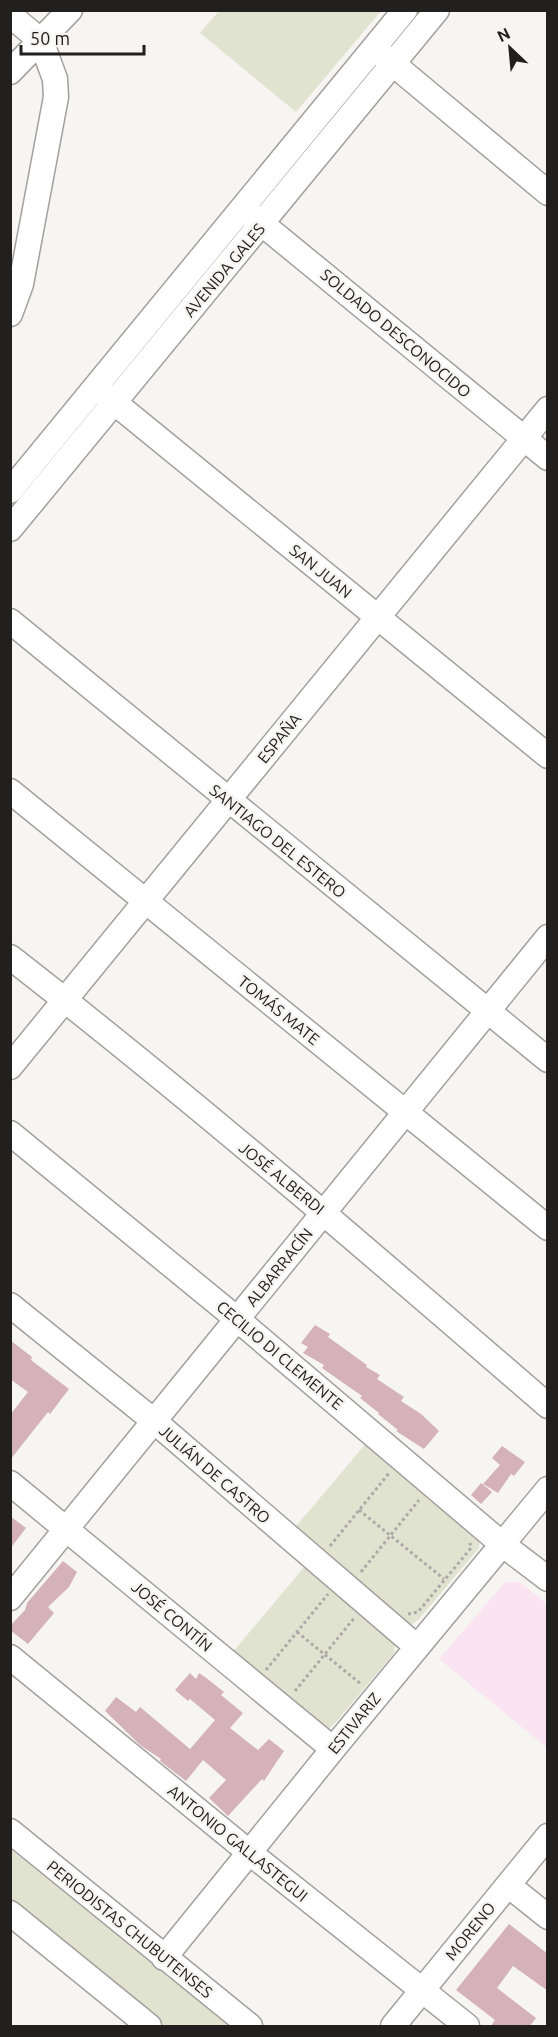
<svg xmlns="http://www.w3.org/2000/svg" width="558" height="2037" font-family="Ubuntu,sans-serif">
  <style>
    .industrial { fill: #fae4f2 }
    .green { fill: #e0e3cf }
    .building { fill: #d4b1bb }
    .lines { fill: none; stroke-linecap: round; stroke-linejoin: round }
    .minor-casing { stroke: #a3a09e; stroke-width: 27 }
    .path { stroke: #acaaa8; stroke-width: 3; stroke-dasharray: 3 3; stroke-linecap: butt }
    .minor { stroke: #fff; stroke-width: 24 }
    .labels { text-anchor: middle; stroke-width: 5; stroke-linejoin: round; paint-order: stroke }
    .street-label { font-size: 16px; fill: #21201f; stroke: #f7f5f2 }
  </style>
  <rect width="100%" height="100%" fill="#f7f5f2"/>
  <!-- industrial -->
  <path class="industrial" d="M505 1582H520L547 1604V1748L439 1659Z"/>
  <!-- green -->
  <path class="green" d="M219 11V10L381 11 296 112 200 33Z
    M368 1441 480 1538 479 1548 419 1619 411 1625 402 1622 292 1531Z
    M305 1566 391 1639 395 1645 394 1653 336 1722 328 1729 320 1728 231 1654Z
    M10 1849 230 2026H164L11 1903Z"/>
  <!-- building -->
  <path class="building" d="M315 1325 330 1334 328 1337 367 1365 366 1367 380 1375 377 1379 404 1397 401 1401 421 1414 439 1431 424 1449 396 1431 398 1430 378 1414 379 1413 360 1398 362 1396 322 1368 324 1365 303 1353 308 1347 301 1343Z
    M10 1340 32 1357 31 1360 69 1389 50 1414 48 1412 10 1460V1415L28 1392 10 1379Z
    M502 1446 525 1462 514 1476 511 1474 498 1493 483 1484 500 1465 492 1458Z
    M481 1483 492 1492 481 1504 471 1495Z
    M10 1516 26 1528 10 1549Z
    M63 1561 77 1572 69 1587 48 1607 54 1613 28 1644 10 1630V1626L25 1610 27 1603Z
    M190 1673 196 1679 199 1673 205 1677 224 1692 221 1695 243 1713 230 1728 258 1750 269 1739 284 1751 264 1781 262 1779 228 1816 209 1798 226 1780 203 1760 186 1781 160 1761 161 1759 140 1745 105 1711 116 1697 136 1712 140 1707 190 1749 215 1720 190 1699 188 1701 175 1690Z
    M509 1924 548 1954V1991L513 1966 497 1988 536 2018 530 2026H491L495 2020 456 1990Z"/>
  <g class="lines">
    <defs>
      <path id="minor" d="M10 15 41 41 55 79 56 97 21 284 10 314
        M380 53 548 193
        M10 72 70 10
        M250 214 548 458
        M104 394 548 756
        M10 491 405 10
        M10 529 437 10
        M10 621 548 1060
        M10 791 548 1228
        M10 957C195 1101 371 1253 548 1406
        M10 1067 548 409
        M10 1133 237 1319 502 1544 548 1579
        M10 1305 154 1421 417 1647
        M10 1483 333 1749
        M10 1598 548 937
        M10 1657 250 1853 467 2026
        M10 1831 250 2026
        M508 1885 548 1917
        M10 1913 149 2026
        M164 1958 333 1749 548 1489
        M393 2026 548 1836"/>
    </defs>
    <!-- minor casing -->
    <use href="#minor" class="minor-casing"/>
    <!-- path -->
    <path class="path" d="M359 1510 444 1579
      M330 1546 390 1472
      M361 1572 419 1500
      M408 1614 418 1612 471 1548 470 1543
      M297 1632 361 1684
      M266 1670 328 1594
      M295 1691 355 1617"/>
    <!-- minor -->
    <use href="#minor" class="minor"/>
  </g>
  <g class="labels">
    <!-- street labels -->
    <g class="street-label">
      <text transform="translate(224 270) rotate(-50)" y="6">AVENIDA GALES</text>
      <text transform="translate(396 333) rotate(40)" y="6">SOLDADO DESCONOCIDO</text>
      <text transform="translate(321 571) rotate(39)" y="6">SAN JUAN</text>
      <text transform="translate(279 738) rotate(-51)" y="6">ESPAÑA</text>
      <text transform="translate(278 841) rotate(39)" y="6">SANTIAGO DEL ESTERO</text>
      <text transform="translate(279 1010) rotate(39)" y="6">TOMÁS MATE</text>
      <text transform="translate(282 1178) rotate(39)" y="6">JOSÉ ALBERDI</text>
      <text transform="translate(279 1267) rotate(-51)" y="6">ALBARRACÍN</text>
      <text transform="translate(280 1355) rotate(40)" y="6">CECILIO DI CLEMENTE</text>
      <text transform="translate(215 1474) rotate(41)" y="6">JULIÁN DE CASTRO</text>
      <text transform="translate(172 1616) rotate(40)" y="6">JOSÉ CONTÍN</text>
      <text transform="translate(354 1723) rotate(-51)" y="6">ESTIVARIZ</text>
      <text transform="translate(238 1843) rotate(39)" y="6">ANTONIO GALLASTEGUI</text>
      <text transform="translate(130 1929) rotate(39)" y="6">PERIODISTAS CHUBUTENSES</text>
      <text transform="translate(470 1931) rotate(-51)" y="6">MORENO</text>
    </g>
  </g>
  <!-- border -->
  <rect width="558" height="2037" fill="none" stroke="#21201f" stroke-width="24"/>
  <!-- north arrow -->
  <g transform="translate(510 48) rotate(334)" stroke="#f7f5f2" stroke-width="4.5" paint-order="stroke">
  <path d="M0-4.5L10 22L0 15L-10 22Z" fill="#21201f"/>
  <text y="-9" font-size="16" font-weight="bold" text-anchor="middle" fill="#21201f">N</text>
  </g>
  <!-- scale -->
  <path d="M21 45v9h123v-9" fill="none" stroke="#21201f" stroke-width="3"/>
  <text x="30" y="45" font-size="18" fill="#21201f" stroke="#f7f5f2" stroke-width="4.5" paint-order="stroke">50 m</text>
</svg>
